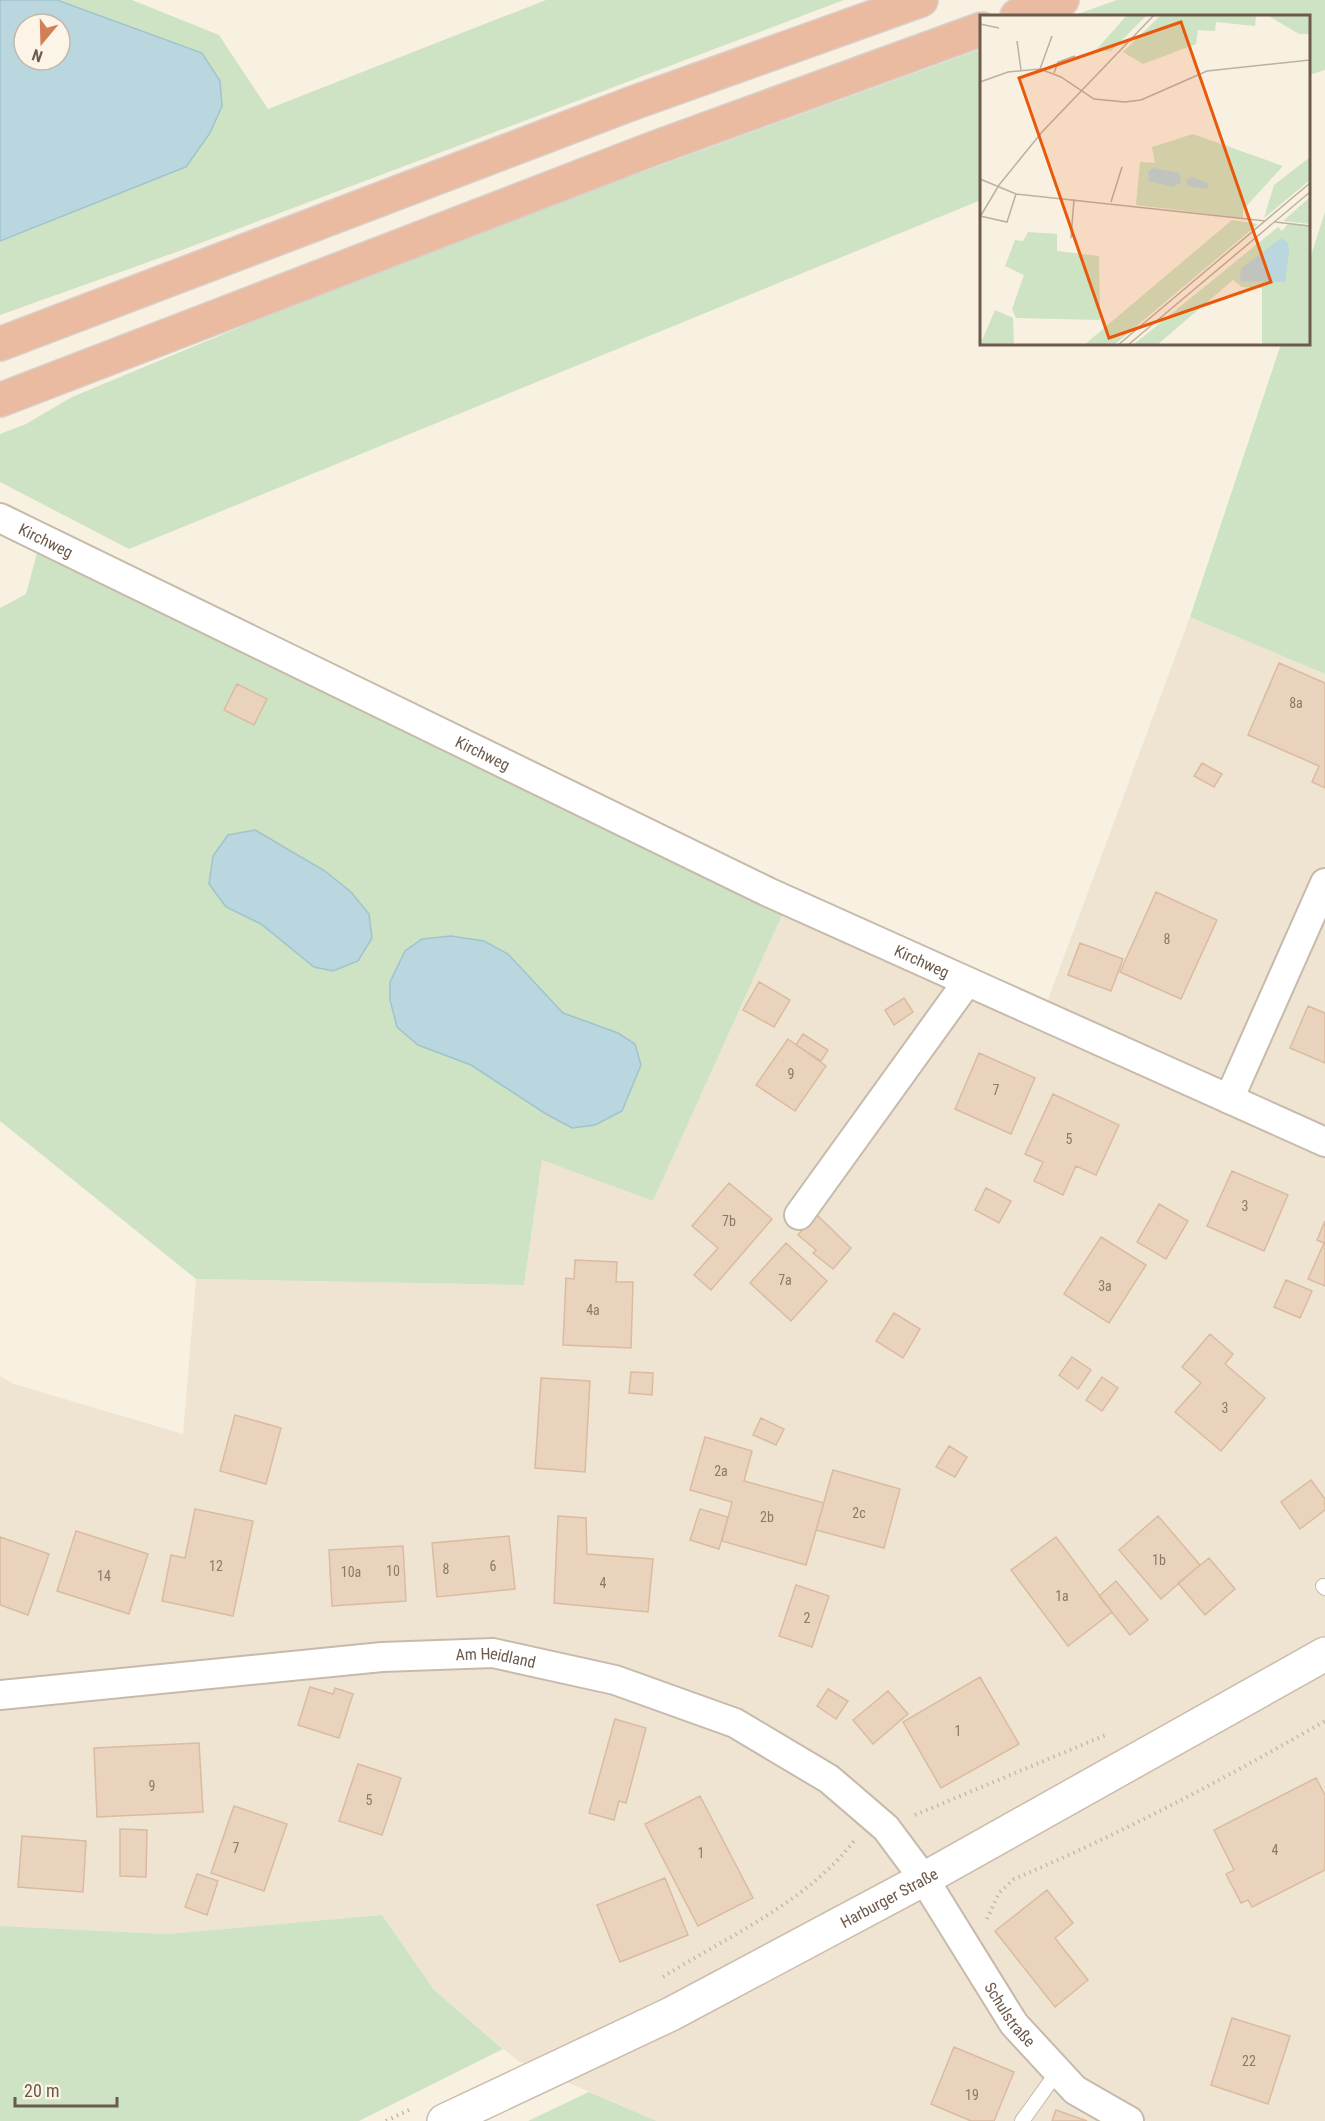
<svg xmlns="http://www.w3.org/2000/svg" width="1325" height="2121" font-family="'Roboto Condensed',sans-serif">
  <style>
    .residential { fill: #eee4d1 }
    .green { fill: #cde3c3; fill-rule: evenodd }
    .water { fill: #bad6de; stroke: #a1c3ce; stroke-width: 1.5; fill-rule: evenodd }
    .building { fill: #ead3bd; stroke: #dabba0; stroke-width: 1.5 }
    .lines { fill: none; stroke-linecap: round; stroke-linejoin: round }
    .lane-casing { stroke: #c7baab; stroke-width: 16 }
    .street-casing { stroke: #c7baab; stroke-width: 32 }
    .secondary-casing { stroke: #ccbcab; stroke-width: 36 }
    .highway-casing { stroke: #d6d1cd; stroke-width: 36 }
    .path { stroke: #ceb7a1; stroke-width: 4; stroke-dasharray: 1.5 4.5; stroke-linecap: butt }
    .lane { stroke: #fff; stroke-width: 14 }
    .street { stroke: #fff; stroke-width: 28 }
    .secondary { stroke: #fff; stroke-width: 33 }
    .highway { stroke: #eabba1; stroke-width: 33 }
    .labels { text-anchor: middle; stroke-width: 5; stroke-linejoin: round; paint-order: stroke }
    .number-label { font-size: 14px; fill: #8c7868 }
    .street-label { font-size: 16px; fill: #6c5a4c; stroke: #fcf5e7 }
    .inset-road { fill: none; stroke: #bcb0a2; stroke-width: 1.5 }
    .view { fill: #e8590c; fill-opacity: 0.15; stroke: #e8590c; stroke-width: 3 }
    .inset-edge { fill: none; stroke: #6c5a4c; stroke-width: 3 }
  </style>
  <rect width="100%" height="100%" fill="#f8f1e2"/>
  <!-- residential -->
  <path class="residential" d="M1190 617 1325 674V2121H657L518 2061 434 1990 382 1915 167 1934 0 1926V1376L14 1384 183 1434 196 1279 524 1285 542 1160 653 1201 788 902 1042 1016Z"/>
  <!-- green -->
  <path class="green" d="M0 0H132L219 35 268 109 546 0H844L182 250 0 315ZM24 24H60V60H24Z
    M1117 0H1325V70L1309 75 1308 16H1072Z
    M981 49V200L129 549 0 482V434L26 424 72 397 416 254Z
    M1325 212V674L1190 617 1281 344H1308L1309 262Z
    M41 538 788 902 653 1201 542 1160 524 1285 196 1279 0 1121V608L26 594Z
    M382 1915 434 1990 503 2049 359 2121H0V1926L167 1934Z
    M589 2092 657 2121H528Z"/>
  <!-- water -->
  <path class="water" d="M0 0H57L202 53 220 81 222 106 210 133 186 167 0 241ZM24 24H60V60H24Z
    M255 830 325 871 351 892 369 914 372 938 358 961 333 971 314 967 261 924 226 907 209 884 213 856 228 835Z
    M451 936 484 941 508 954 563 1013 618 1033 635 1044 641 1065 622 1111 595 1125 572 1128 546 1114 471 1065 418 1045 397 1027 390 1000V982L405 951 422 939Z"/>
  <!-- building -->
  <path class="building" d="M1279 663 1325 683V788L1312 782 1319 766 1248 735Z
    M237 684 267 699 254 725 224 710Z
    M1202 763 1222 774 1214 787 1194 776Z
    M1156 892 1217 920 1181 999 1120 972Z
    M1080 943 1123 959 1111 991 1068 975Z
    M759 982 790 1000 774 1027 743 1010Z
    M904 998 913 1012 894 1025 885 1010Z
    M1308 1006 1325 1013V1063L1290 1048Z
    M803 1034 828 1050 821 1061 796 1045Z
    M788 1039 826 1066 795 1111 756 1085Z
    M979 1053 1035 1078 1011 1134 955 1109Z
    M1053 1094 1119 1125 1096 1175 1076 1166 1063 1195 1034 1181 1043 1162 1025 1154Z
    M1232 1171 1288 1195 1264 1251 1207 1226Z
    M729 1183 772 1219 711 1290 694 1275 718 1248 692 1226Z
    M986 1188 1011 1201 999 1223 975 1210Z
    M1159 1204 1188 1221 1166 1259 1137 1242Z
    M816 1214 851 1248 833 1269 813 1253 816 1250 798 1235Z
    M1325 1221V1286L1308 1279 1324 1243 1317 1240Z
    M1101 1237 1146 1265 1109 1323 1064 1294Z
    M786 1243 827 1281 791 1321 750 1283Z
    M575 1260 617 1262 616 1282H633L631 1348 563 1345 566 1278 574 1279Z
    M1286 1280 1312 1291 1300 1318 1274 1307Z
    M894 1313 920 1329 903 1358 876 1341Z
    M1210 1334 1233 1354 1225 1364 1265 1398 1221 1451 1175 1412 1201 1383 1182 1367Z
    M1072 1357 1091 1370 1078 1389 1059 1375Z
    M631 1372 653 1373 652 1395 629 1393Z
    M1102 1377 1118 1388 1102 1411 1086 1400Z
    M541 1378 590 1381 585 1472 535 1468Z
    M235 1415 281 1428 266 1484 220 1471Z
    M761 1418 784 1429 776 1445 753 1435Z
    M705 1437 752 1451 744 1481 824 1503 806 1565 722 1541 732 1502 690 1490Z
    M949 1446 967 1457 955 1477 936 1467Z
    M833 1470 900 1489 884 1548 816 1530Z
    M1311 1480 1325 1499V1510L1300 1529 1281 1502Z
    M195 1509 253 1521 233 1616 162 1601 171 1555 185 1558Z
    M700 1509 728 1517 719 1549 690 1540Z
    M558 1516 586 1518 587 1554 653 1559 648 1612 554 1603Z
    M1158 1516 1200 1565 1161 1599 1119 1550Z
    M76 1531 148 1554 129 1614 57 1591Z
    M509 1536 515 1589 437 1597 432 1543Z
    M0 1537 49 1554 28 1615 0 1605Z
    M1056 1537 1112 1612 1068 1646 1011 1570Z
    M403 1546 406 1601 332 1606 329 1550Z
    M1209 1558 1235 1589 1205 1615 1178 1583Z
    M1116 1581 1148 1620 1130 1635 1099 1596Z
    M796 1585 829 1596 812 1647 779 1636Z
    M980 1677 1019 1744 941 1788 903 1722Z
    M310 1687 333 1694 335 1688 353 1694 339 1738 298 1725Z
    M828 1689 848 1701 836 1719 817 1706Z
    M888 1691 908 1714 873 1744 853 1720Z
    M615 1719 646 1728 626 1803 619 1801 614 1820 589 1813Z
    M199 1743 203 1812 97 1817 94 1748Z
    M358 1764 401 1778 382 1835 339 1821Z
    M1316 1778 1325 1795V1870L1252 1907 1248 1900 1241 1903 1226 1874 1234 1870 1214 1830Z
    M700 1796 753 1898 698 1926 645 1824Z
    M234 1806 287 1824 264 1891 211 1873Z
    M120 1829 147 1830 146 1877 120 1876Z
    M22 1836 86 1841 83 1892 18 1887Z
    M197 1874 218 1881 207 1915 185 1907Z
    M665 1878 688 1935 620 1962 597 1905Z
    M1047 1890 1073 1923 1055 1938 1088 1980 1055 2007 995 1931Z
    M1232 2018 1290 2036 1268 2104 1211 2085Z
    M954 2047 1014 2072 994 2121H971L931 2104Z
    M1056 2110 1087 2121H1052Z"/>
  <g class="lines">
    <defs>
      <path id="lane" d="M1323 1586 1325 1588
        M1022 2121 1058 2071"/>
      <g id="street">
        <path id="s1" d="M0 518 768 892 1325 1142"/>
        <path d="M1229 1099 1325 883"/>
        <path d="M799 1215 967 982"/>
        <path id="s2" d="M0 1695 382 1657 493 1653 615 1680 735 1723 829 1779 886 1828 924 1879 1014 2024 1075 2090 1129 2121"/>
      </g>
      <g id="secondary">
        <path id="s3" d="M444 2121 671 2014 924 1879 1325 1654"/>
      </g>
      <path id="highway" d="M1017 16 1062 0
        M0 344 633 103 921 0
        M0 400 652 149 982 29"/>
    </defs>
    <!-- lane casing -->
    <use href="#lane" class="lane-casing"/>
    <!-- street casing -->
    <use href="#street" class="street-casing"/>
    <!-- secondary casing -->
    <use href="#secondary" class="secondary-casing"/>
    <!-- highway casing -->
    <use href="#highway" class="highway-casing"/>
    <!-- path -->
    <path class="path" d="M915 1815 1108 1734
      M987 1919 999 1893 1014 1879C1121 1834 1224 1779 1325 1721
      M663 1977C728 1936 807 1902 854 1841
      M386 2121 413 2108"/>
    <!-- lane -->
    <use href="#lane" class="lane"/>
    <!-- street -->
    <use href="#street" class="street"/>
    <!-- secondary -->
    <use href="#secondary" class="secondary"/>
    <!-- highway -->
    <use href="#highway" class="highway"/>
  </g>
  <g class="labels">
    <!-- number labels -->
    <g class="number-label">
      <text x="1296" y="708">8a</text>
      <text x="1167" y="944">8</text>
      <text x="791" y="1079">9</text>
      <text x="996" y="1095">7</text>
      <text x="1069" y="1144">5</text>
      <text x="1245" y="1211">3</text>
      <text x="729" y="1226">7b</text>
      <text x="785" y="1285">7a</text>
      <text x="1105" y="1291">3a</text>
      <text x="593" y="1315">4a</text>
      <text x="1225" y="1413">3</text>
      <text x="721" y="1476">2a</text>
      <text x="859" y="1518">2c</text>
      <text x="767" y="1522">2b</text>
      <text x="1159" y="1565">1b</text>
      <text x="216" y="1571">12</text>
      <text x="493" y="1571">6</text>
      <text x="446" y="1574">8</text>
      <text x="393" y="1576">10</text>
      <text x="351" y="1577">10a</text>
      <text x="104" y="1581">14</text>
      <text x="603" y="1588">4</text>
      <text x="1062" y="1601">1a</text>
      <text x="807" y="1623">2</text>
      <text x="958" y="1736">1</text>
      <text x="152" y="1791">9</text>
      <text x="369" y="1805">5</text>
      <text x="236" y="1853">7</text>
      <text x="1275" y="1855">4</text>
      <text x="701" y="1858">1</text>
      <text x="1249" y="2066">22</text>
      <text x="972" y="2100">19</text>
    </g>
    <!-- street labels -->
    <g class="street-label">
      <text dy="6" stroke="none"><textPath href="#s1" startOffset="51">Kirchweg</textPath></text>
      <text dy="6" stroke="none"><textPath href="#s1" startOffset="537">Kirchweg</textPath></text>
      <text dy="6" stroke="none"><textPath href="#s1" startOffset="1023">Kirchweg</textPath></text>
      <text dy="6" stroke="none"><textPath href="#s2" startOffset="498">Am Heidland</textPath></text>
      <text dy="6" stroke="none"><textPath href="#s3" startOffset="498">Harburger Straße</textPath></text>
      <text dy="6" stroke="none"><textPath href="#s2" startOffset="1156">Schulstraße</textPath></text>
    </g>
  </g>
  <!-- overview -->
  <g transform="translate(980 15)">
    <rect width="330" height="330" fill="#f8f1e2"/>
    <path d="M147 0H167L131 36 116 35ZM181 0H276L275 11 236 7 235 16 218 15 216 29 163 49 143 37ZM287 0H330V19H319ZM213 119 303 151 263 195V203L156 190 160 147 175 148 172 132ZM330 142V165L284 203 294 170ZM330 182V209L303 206ZM252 205 278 209 134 330H104ZM308 209 330 211V330H282V273L262 272 253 265 177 330H153L298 212 302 216ZM48 217 77 219V236L119 241 120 305 36 303 32 294 44 260 25 251 35 225 43 226ZM15 295 33 303 34 330H0Z" fill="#cde3c3"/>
    <path d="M173 153 199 158 201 168 192 172 169 166 168 157ZM212 162 228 168V174L207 171 206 164ZM301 223 308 228 309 236 305 267 260 266 261 254Z" fill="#bad6de"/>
    <path class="inset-road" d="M0 9 19 13M37 26 41 55M60 54 72 21M74 58 78 47 95 41M0 67 28 57 60 54 81 62 114 84 145 87 161 85 227 56 330 45M0 164 36 179 286 206M131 187 142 152M0 201 27 207 36 179M0 202 19 170 62 117 174 0M295 207 330 211M91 223 94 184M138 330 330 168M148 330 330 177"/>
    <path class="view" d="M201 7 291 267 129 323 39 63Z"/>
    <rect width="330" height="330" class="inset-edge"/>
  </g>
  <!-- north arrow -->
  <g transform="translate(42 42) rotate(199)"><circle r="28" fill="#fcf5e7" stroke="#c2b7a9" stroke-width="1.5"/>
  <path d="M0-4.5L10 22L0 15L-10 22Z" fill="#d27e57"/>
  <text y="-9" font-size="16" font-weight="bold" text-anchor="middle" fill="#6c5a4c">N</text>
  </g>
  <!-- scale -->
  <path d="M15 2097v9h102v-9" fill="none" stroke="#6c5a4c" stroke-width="3"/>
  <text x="24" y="2097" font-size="18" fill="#6c5a4c" stroke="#fcf5e7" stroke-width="4.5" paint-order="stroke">20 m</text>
</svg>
